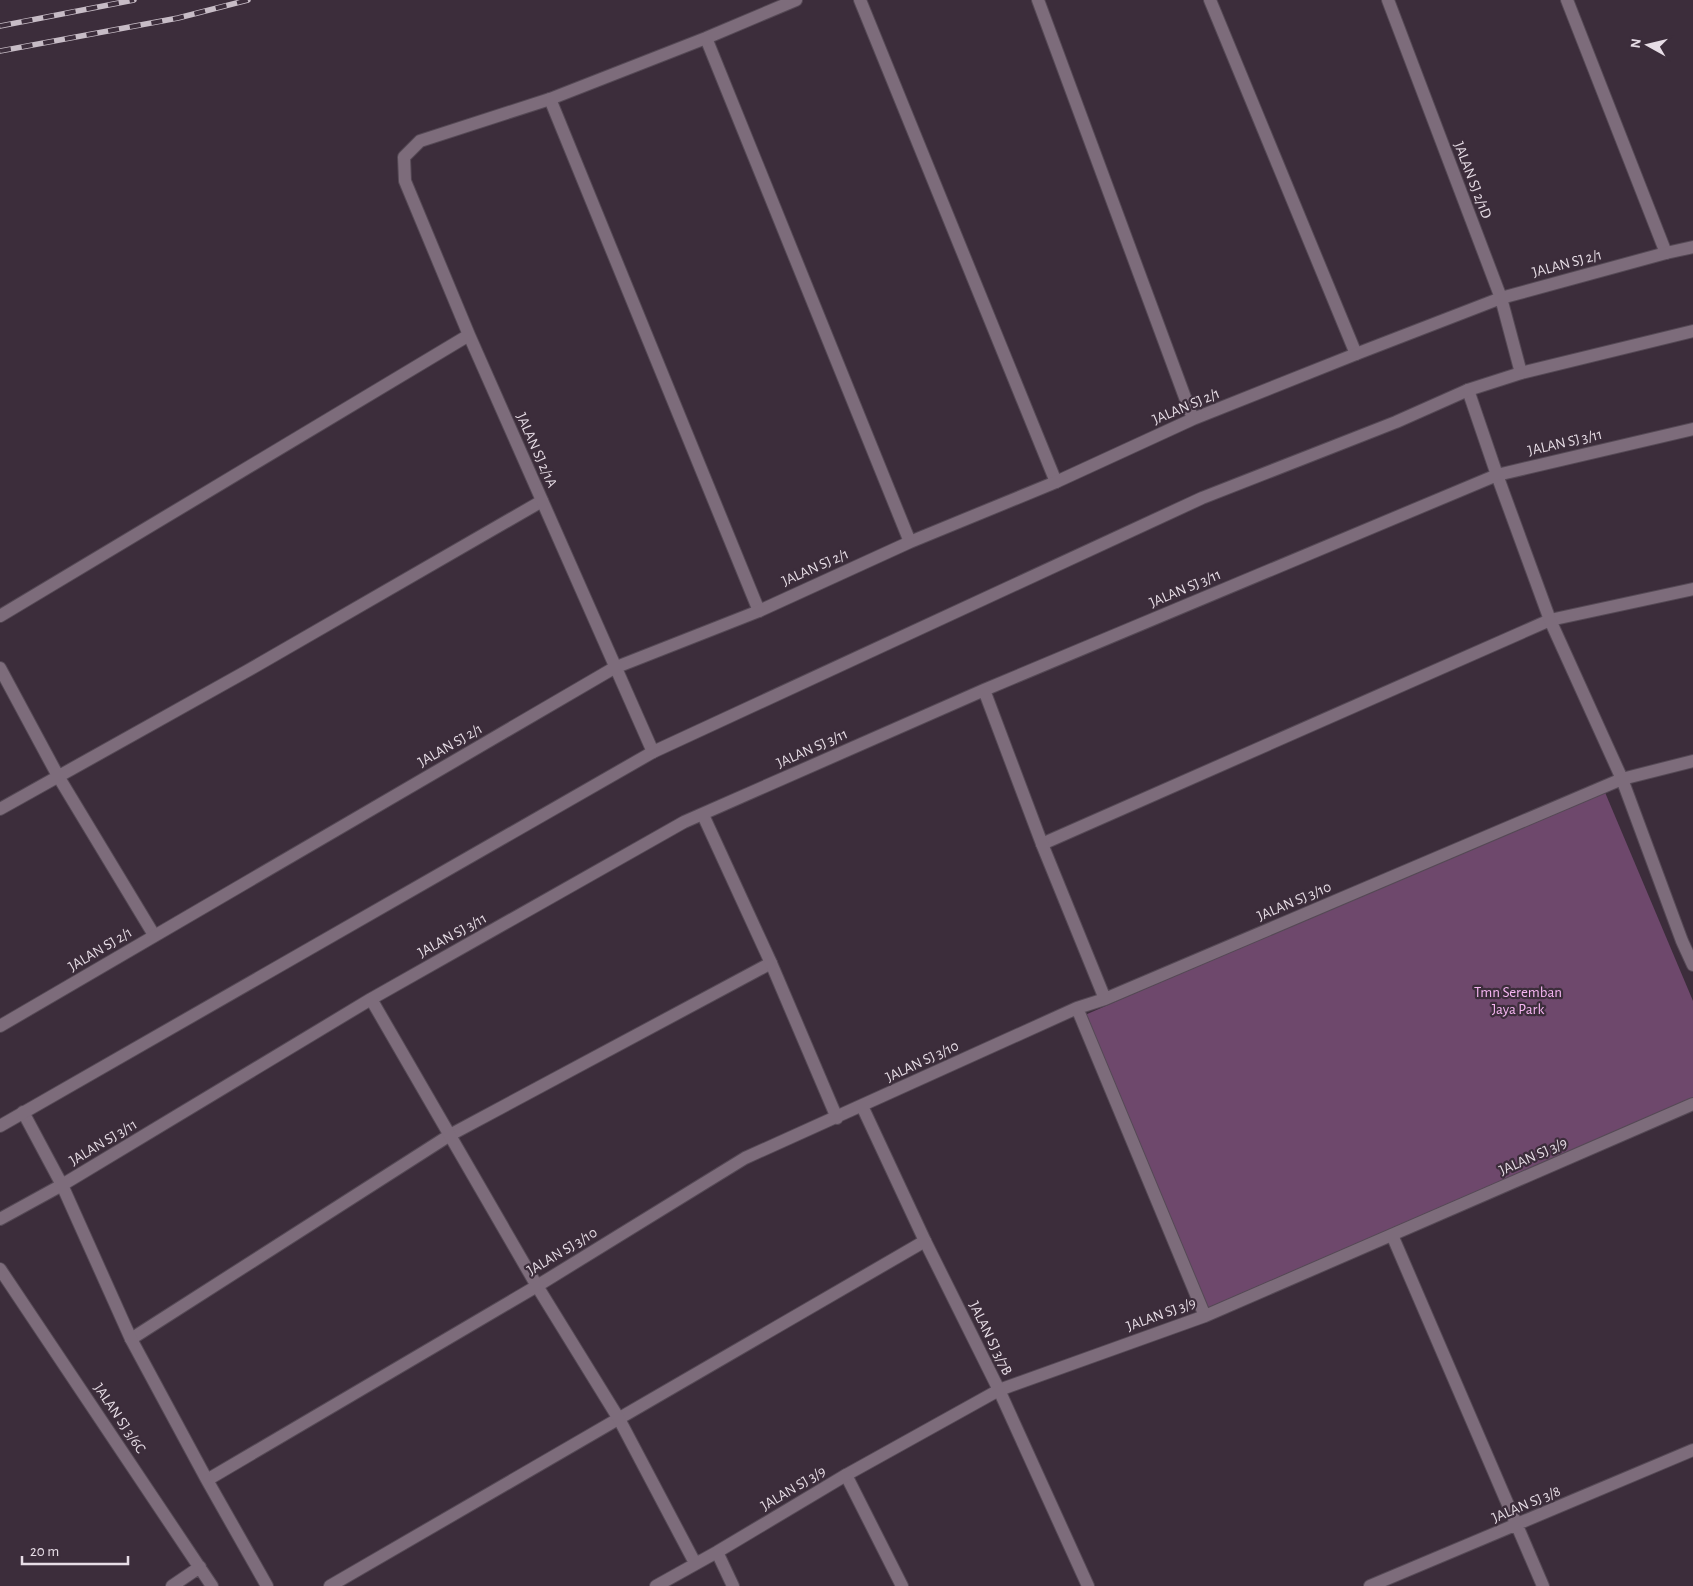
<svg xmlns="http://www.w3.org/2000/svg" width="1693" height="1586" font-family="'Alegreya Sans',sans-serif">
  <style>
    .green { fill: #6e486c }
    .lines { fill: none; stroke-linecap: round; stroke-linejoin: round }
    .lane-casing { stroke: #554955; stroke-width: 14 }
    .street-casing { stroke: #554955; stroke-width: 14 }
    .secondary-casing { stroke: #554955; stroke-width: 14 }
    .lane { stroke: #7d6c7b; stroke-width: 12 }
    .street { stroke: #7d6c7b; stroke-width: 12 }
    .secondary { stroke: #7d6c7b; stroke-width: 12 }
    .rail-casing { stroke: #c7bcc6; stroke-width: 5.5 }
    .rail { stroke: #3c2d3b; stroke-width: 4; stroke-dasharray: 11; stroke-linecap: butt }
    .labels { text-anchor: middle; stroke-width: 4.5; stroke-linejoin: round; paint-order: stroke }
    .street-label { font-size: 15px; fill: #e7dde6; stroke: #3c2d3b }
    .park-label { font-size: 15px; fill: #f6b6f2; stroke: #3c2d3b }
  </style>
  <rect width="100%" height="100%" fill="#3c2d3b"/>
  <!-- green -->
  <path class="green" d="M1604 790 1693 1001V1098L1207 1308 1078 1018Z"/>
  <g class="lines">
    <defs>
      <path id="lane" d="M860 0 1056 482
        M1210 0 1356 354
        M1567 0 1666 253
        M550 99 759 611
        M0 668 58 776 154 935
        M0 809 247 671 542 501
        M1042 844 1550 620 1693 589
        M131 1339 450 1135 771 963
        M846 1475 902 1586
        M330 1586 925 1241"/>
      <path id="street" d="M1038 0 1193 419
        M1388 0 1501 298 1521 373
        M706 38 910 542
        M1468 390 1497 475 1550 620 1622 779 1682 941 1693 965
        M0 616 469 335
        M984 690 1042 844 1105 999
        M653 752 469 335 405 181 404 157 420 141 550 99 706 38 796 0
        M703 815 771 963 837 1118
        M371 999 537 1286 619 1419 695 1563
        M1077 1008 1205 1316
        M0 1026 614 668 759 611 910 542 1056 482 1193 419 1356 354 1501 298 1666 253 1693 247
        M862 1106 925 1241 999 1390 1088 1586
        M23 1112 62 1185 131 1339 207 1480 267 1586
        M0 1219 62 1185 371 999 684 822 984 690 1497 475 1693 429
        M1392 1235 1543 1586
        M0 1269 212 1586
        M207 1480 537 1286 745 1158 1077 1008 1105 999 1622 779 1693 761
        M717 1552 733 1586
        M172 1586 200 1567
        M656 1586 717 1552 846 1475 999 1390 1205 1316 1693 1104
        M1370 1586 1693 1450"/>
      <path id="secondary" d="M0 1126 653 752 1202 498 1396 422 1468 390 1521 373 1693 331"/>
    </defs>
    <!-- lane casing -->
    <use href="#lane" class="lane-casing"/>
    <!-- street casing -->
    <use href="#street" class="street-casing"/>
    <!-- secondary casing -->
    <use href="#secondary" class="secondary-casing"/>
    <!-- lane -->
    <use href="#lane" class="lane"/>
    <!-- street -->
    <use href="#street" class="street"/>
    <!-- secondary -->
    <use href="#secondary" class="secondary"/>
    <defs>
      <path id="rail" d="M0 26 134 0
        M0 51 178 18 248 0"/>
    </defs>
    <!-- rail casing -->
    <use href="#rail" class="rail-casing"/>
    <!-- rail -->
    <use href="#rail" class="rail"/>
  </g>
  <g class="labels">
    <!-- street labels -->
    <g class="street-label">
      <text transform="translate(1473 180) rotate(69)" y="5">JALAN SJ 2/1D</text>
      <text transform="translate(1567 263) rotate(-15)" y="5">JALAN SJ 2/1</text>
      <text transform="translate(1186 406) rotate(-23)" y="5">JALAN SJ 2/1</text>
      <text transform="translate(1565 442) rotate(-13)" y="5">JALAN SJ 3/11</text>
      <text transform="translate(537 450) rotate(66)" y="5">JALAN SJ 2/1A</text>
      <text transform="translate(815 567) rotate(-24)" y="5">JALAN SJ 2/1</text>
      <text transform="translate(1185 588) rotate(-23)" y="5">JALAN SJ 3/11</text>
      <text transform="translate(450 745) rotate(-30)" y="5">JALAN SJ 2/1</text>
      <text transform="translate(812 748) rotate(-24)" y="5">JALAN SJ 3/11</text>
      <text transform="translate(1294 901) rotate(-23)" y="5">JALAN SJ 3/10</text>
      <text transform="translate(452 935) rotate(-29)" y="5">JALAN SJ 3/11</text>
      <text transform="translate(100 949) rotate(-31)" y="5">JALAN SJ 2/1</text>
      <text transform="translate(922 1061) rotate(-25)" y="5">JALAN SJ 3/10</text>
      <text transform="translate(103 1142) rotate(-31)" y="5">JALAN SJ 3/11</text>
      <text transform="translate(1533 1156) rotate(-24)" y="5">JALAN SJ 3/9</text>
      <text transform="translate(562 1251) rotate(-31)" y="5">JALAN SJ 3/10</text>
      <text transform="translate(1161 1314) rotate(-20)" y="5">JALAN SJ 3/9</text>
      <text transform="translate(991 1338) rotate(64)" y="5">JALAN SJ 3/7B</text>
      <text transform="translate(120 1418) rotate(56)" y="5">JALAN SJ 3/6C</text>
      <text transform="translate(793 1488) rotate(-31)" y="5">JALAN SJ 3/9</text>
      <text transform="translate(1526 1504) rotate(-23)" y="5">JALAN SJ 3/8</text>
    </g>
    <!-- park labels -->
    <g class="park-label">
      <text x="1518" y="997">Tmn Seremban<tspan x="1518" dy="17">Jaya Park</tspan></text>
    </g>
  </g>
  <!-- north arrow -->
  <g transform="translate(1648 45) rotate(278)" stroke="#3c2d3b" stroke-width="4" paint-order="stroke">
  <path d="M0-4L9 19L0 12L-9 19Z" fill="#e7dde6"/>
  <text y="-8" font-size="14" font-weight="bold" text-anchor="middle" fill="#e7dde6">N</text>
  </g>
  <!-- scale -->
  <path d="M22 1556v8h106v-8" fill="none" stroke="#e7dde6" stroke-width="2.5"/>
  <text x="30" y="1556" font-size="15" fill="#e7dde6" stroke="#3c2d3b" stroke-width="4" paint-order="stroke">20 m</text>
</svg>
